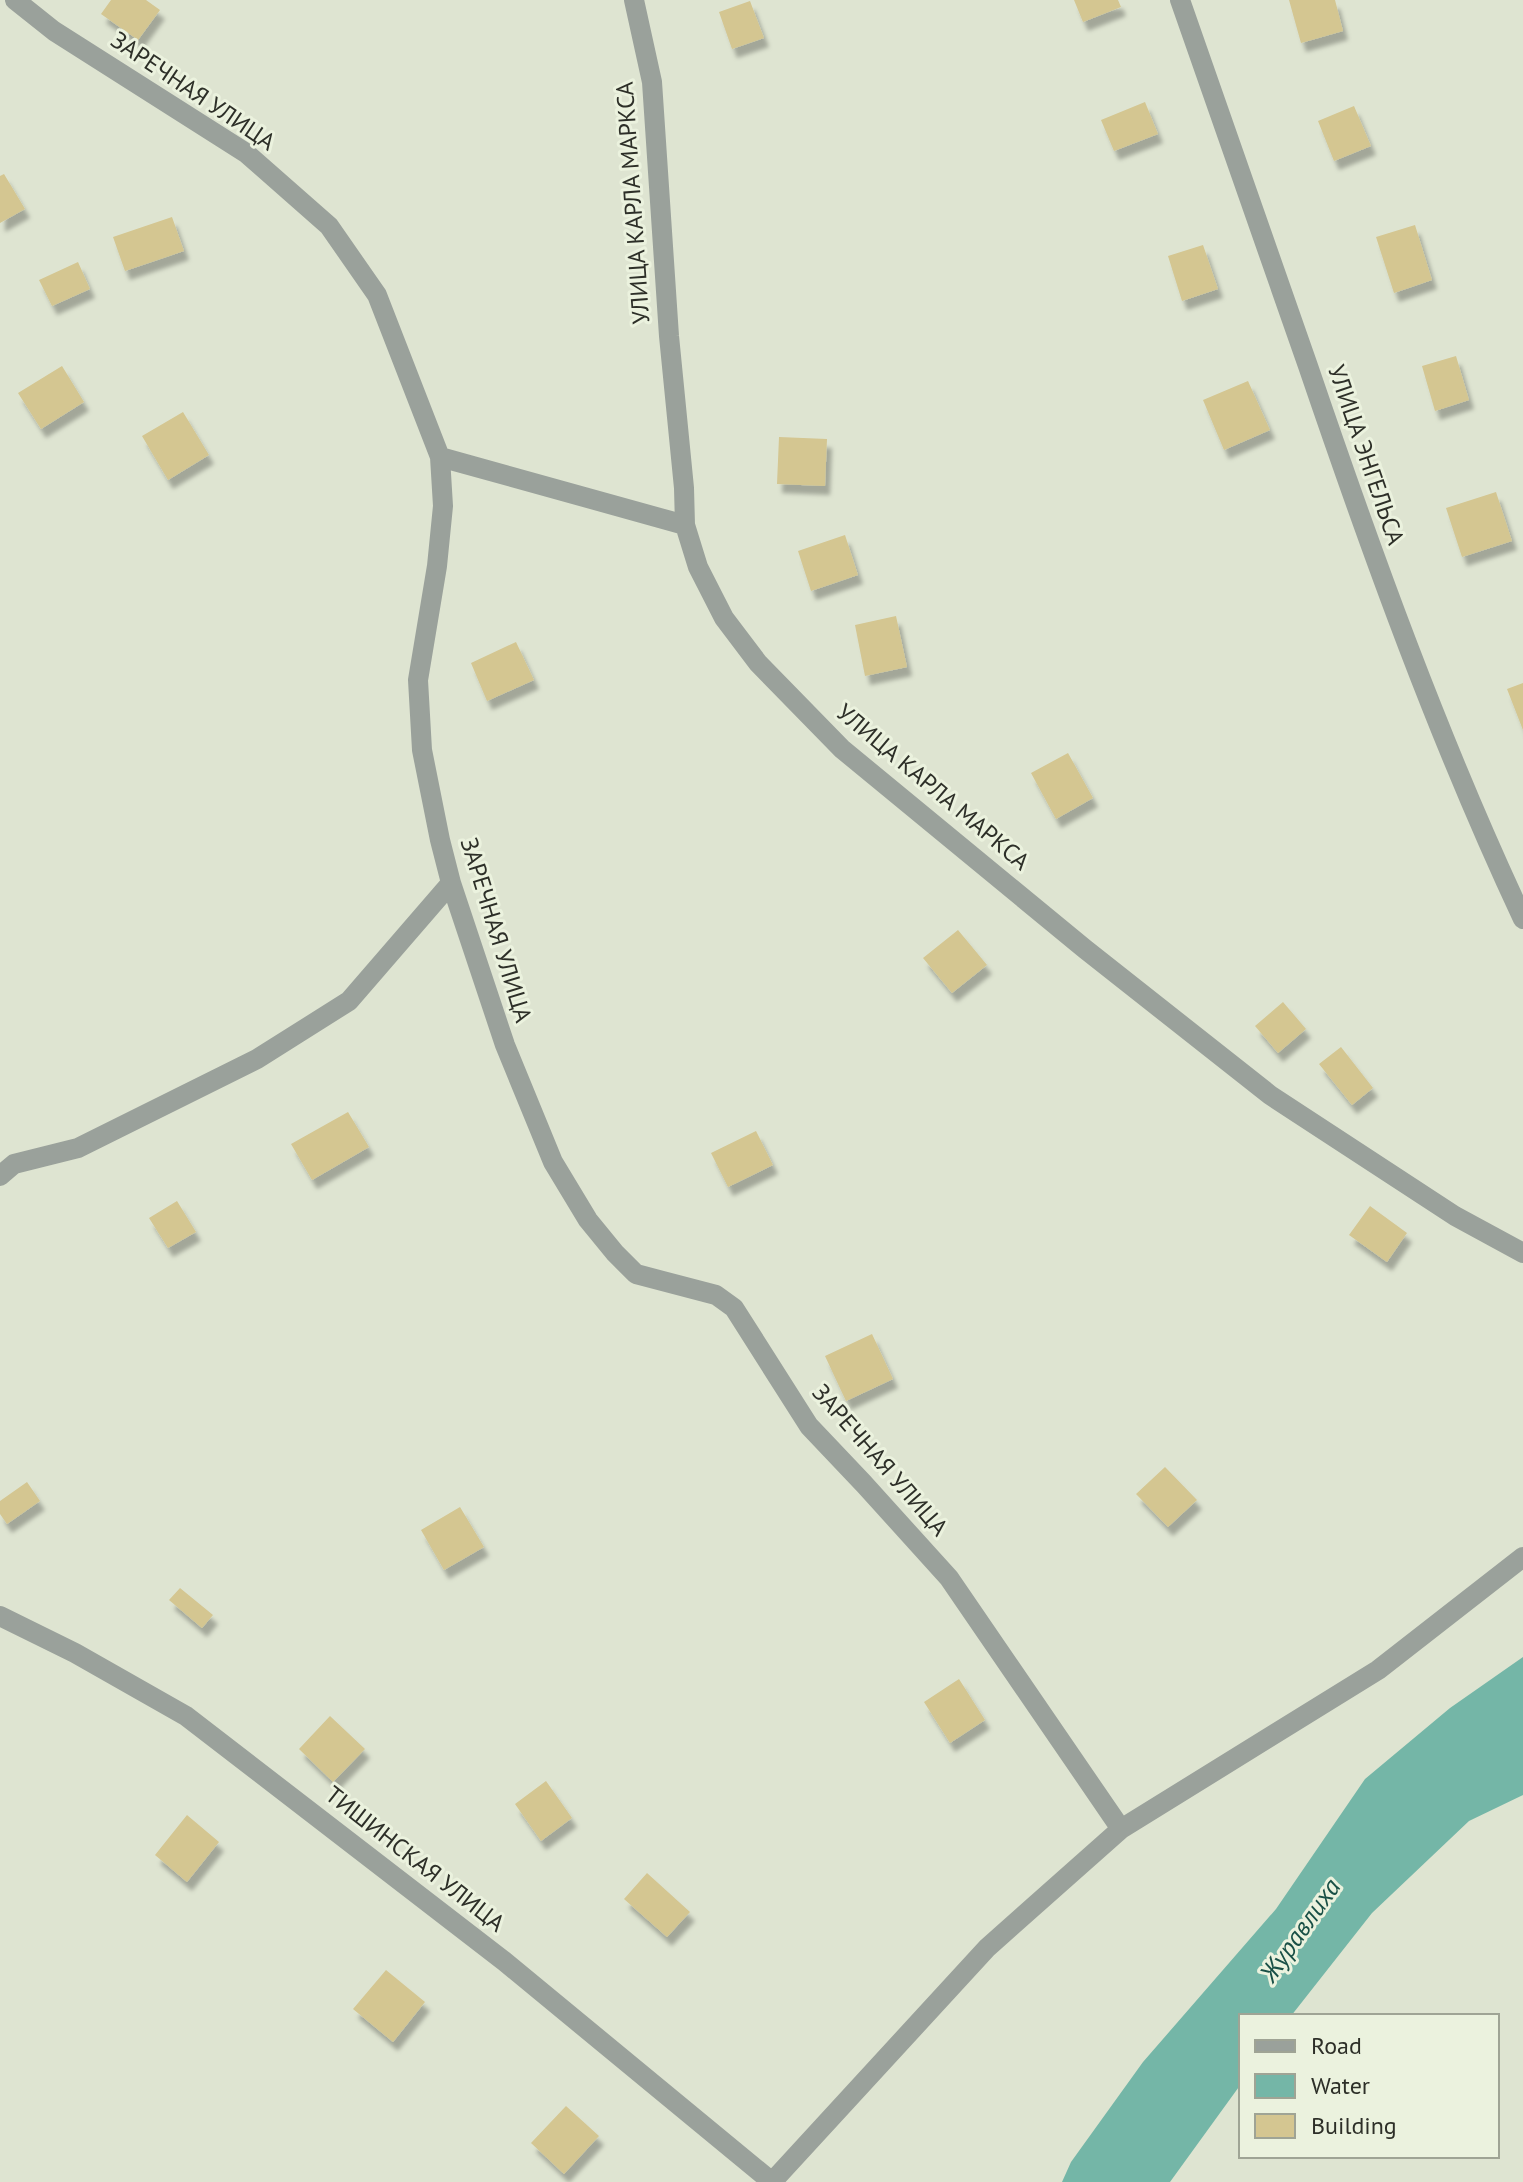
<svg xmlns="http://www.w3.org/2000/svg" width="1523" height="2182" font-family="'PT Sans',sans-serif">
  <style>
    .water { fill: #74b6a7 }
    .building { fill: #d4c691; filter: url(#shadow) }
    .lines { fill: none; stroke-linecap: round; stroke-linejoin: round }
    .minor { stroke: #9aa19b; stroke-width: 20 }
    .labels { text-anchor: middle; stroke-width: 6; stroke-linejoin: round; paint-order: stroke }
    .street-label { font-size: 24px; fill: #2d2f28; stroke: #ebf2de }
    .water-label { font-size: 26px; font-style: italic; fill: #195046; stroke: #ebf2de }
  </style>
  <defs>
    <filter id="shadow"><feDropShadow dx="5" dy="9" stdDeviation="2" flood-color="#0004"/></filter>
  </defs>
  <rect width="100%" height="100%" fill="#dee4d1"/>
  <!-- water -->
  <path class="water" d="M1523 1657V1795L1469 1821 1372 1913 1291 2016H1241V2084L1170 2182H1062L1071 2162 1143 2062 1276 1909 1365 1779 1450 1708Z"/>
  <!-- building -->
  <path class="building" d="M111 0H146L160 10 138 40 101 14Z
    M1074 0H1118L1121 7 1083 22Z
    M1289 0H1335L1343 31 1301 43Z
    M750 1 764 38 732 49 719 12Z
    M1145 102 1158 134 1114 151 1101 120Z
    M1354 106 1371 146 1334 161 1318 121Z
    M4 174 25 209 0 223V176Z
    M172 217 184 251 125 271 113 237Z
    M1415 225 1432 280 1394 293 1376 237Z
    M1203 245 1218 289 1182 301 1168 256Z
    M78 262 90 289 52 306 39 280Z
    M1456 356 1469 400 1435 411 1422 366Z
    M62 366 84 402 41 429 18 393Z
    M1248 381 1270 430 1224 450 1203 400Z
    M183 412 209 455 168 480 142 436Z
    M779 437 827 439 825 486 777 484Z
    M1496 492 1512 541 1462 557 1446 508Z
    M845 535 858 575 811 591 798 551Z
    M896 616 907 667 865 676 855 625Z
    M516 642 534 680 487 701 471 663Z
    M1523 683V730L1507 689Z
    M1068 753 1093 798 1056 819 1031 773Z
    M958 930 987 965 952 993 923 958Z
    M1283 1002 1306 1029 1278 1053 1255 1026Z
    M1341 1047 1373 1088 1352 1105 1319 1064Z
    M348 1112 369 1147 312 1180 291 1144Z
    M756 1131 773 1165 728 1187 711 1153Z
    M177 1201 196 1232 168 1248 149 1218Z
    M1370 1206 1407 1233 1387 1262 1349 1235Z
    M872 1334 893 1379 846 1401 825 1356Z
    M1165 1467 1197 1500 1168 1527 1136 1494Z
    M27 1482 40 1501 7 1524 0 1514V1501Z
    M460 1507 484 1547 444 1570 421 1530Z
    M180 1588 213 1615 202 1628 169 1600Z
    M959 1679 985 1720 950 1743 924 1702Z
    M330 1716 365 1749 333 1782 299 1749Z
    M546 1781 572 1818 541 1841 515 1804Z
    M187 1815 219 1842 187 1882 155 1855Z
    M647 1873 690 1912 667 1937 624 1899Z
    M386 1970 425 2002 393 2042 353 2009Z
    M566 2106 599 2136 564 2174 531 2143Z"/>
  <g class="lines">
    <!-- minor -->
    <path class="minor" d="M15 0 54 31 246 153 329 226 377 295 440 457 443 506 437 566 418 680 422 750 440 840 451 883 505 1045 553 1162 588 1220 615 1253 636 1274 716 1295 734 1308 809 1426 864 1484 949 1578 1121 1829
      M634 0 652 82 669 336 684 488 685 525 698 567 724 618 758 663 842 749 1085 949 1270 1095 1455 1216 1523 1253
      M1180 0C1223 122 1265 244 1308 366 1372 554 1439 740 1523 919
      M440 457 685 525
      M0 1176 14 1164 78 1148 257 1059 349 1001 451 883
      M0 1616 75 1653 186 1716 504 1961 772 2182
      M772 2182 987 1948 1121 1829 1378 1670 1523 1557"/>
  </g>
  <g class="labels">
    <!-- street labels -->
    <g class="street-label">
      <text transform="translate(193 91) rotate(34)" y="8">ЗАРЕЧНАЯ УЛИЦА</text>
      <text transform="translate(633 203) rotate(-94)" y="8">УЛИЦА КАРЛА МАРКСА</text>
      <text transform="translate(1366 455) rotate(71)" y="8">УЛИЦА ЭНГЕЛЬСА</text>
      <text transform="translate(933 787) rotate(40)" y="8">УЛИЦА КАРЛА МАРКСА</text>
      <text transform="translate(496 930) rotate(73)" y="8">ЗАРЕЧНАЯ УЛИЦА</text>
      <text transform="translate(880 1460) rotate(49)" y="8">ЗАРЕЧНАЯ УЛИЦА</text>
      <text transform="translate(415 1859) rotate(38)" y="8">ТИШИНСКАЯ УЛИЦА</text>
    </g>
    <!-- water labels -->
    <g class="water-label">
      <text transform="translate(1300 1930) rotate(-55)" y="9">Журавлиха</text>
    </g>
  </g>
  <!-- legend -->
  <rect x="1239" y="2014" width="260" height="144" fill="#ebf2de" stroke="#9fa495" stroke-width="2"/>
  <rect x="1255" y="2040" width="40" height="12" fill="#9aa19b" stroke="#9fa495" stroke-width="2"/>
  <text x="1311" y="2054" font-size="24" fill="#2d2f28">Road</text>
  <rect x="1255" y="2074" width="40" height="24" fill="#74b6a7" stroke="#9fa495" stroke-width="2"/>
  <text x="1311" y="2094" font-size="24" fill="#2d2f28">Water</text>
  <rect x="1255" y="2114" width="40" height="24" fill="#d4c691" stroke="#9fa495" stroke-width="2"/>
  <text x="1311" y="2134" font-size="24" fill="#2d2f28">Building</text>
</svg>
